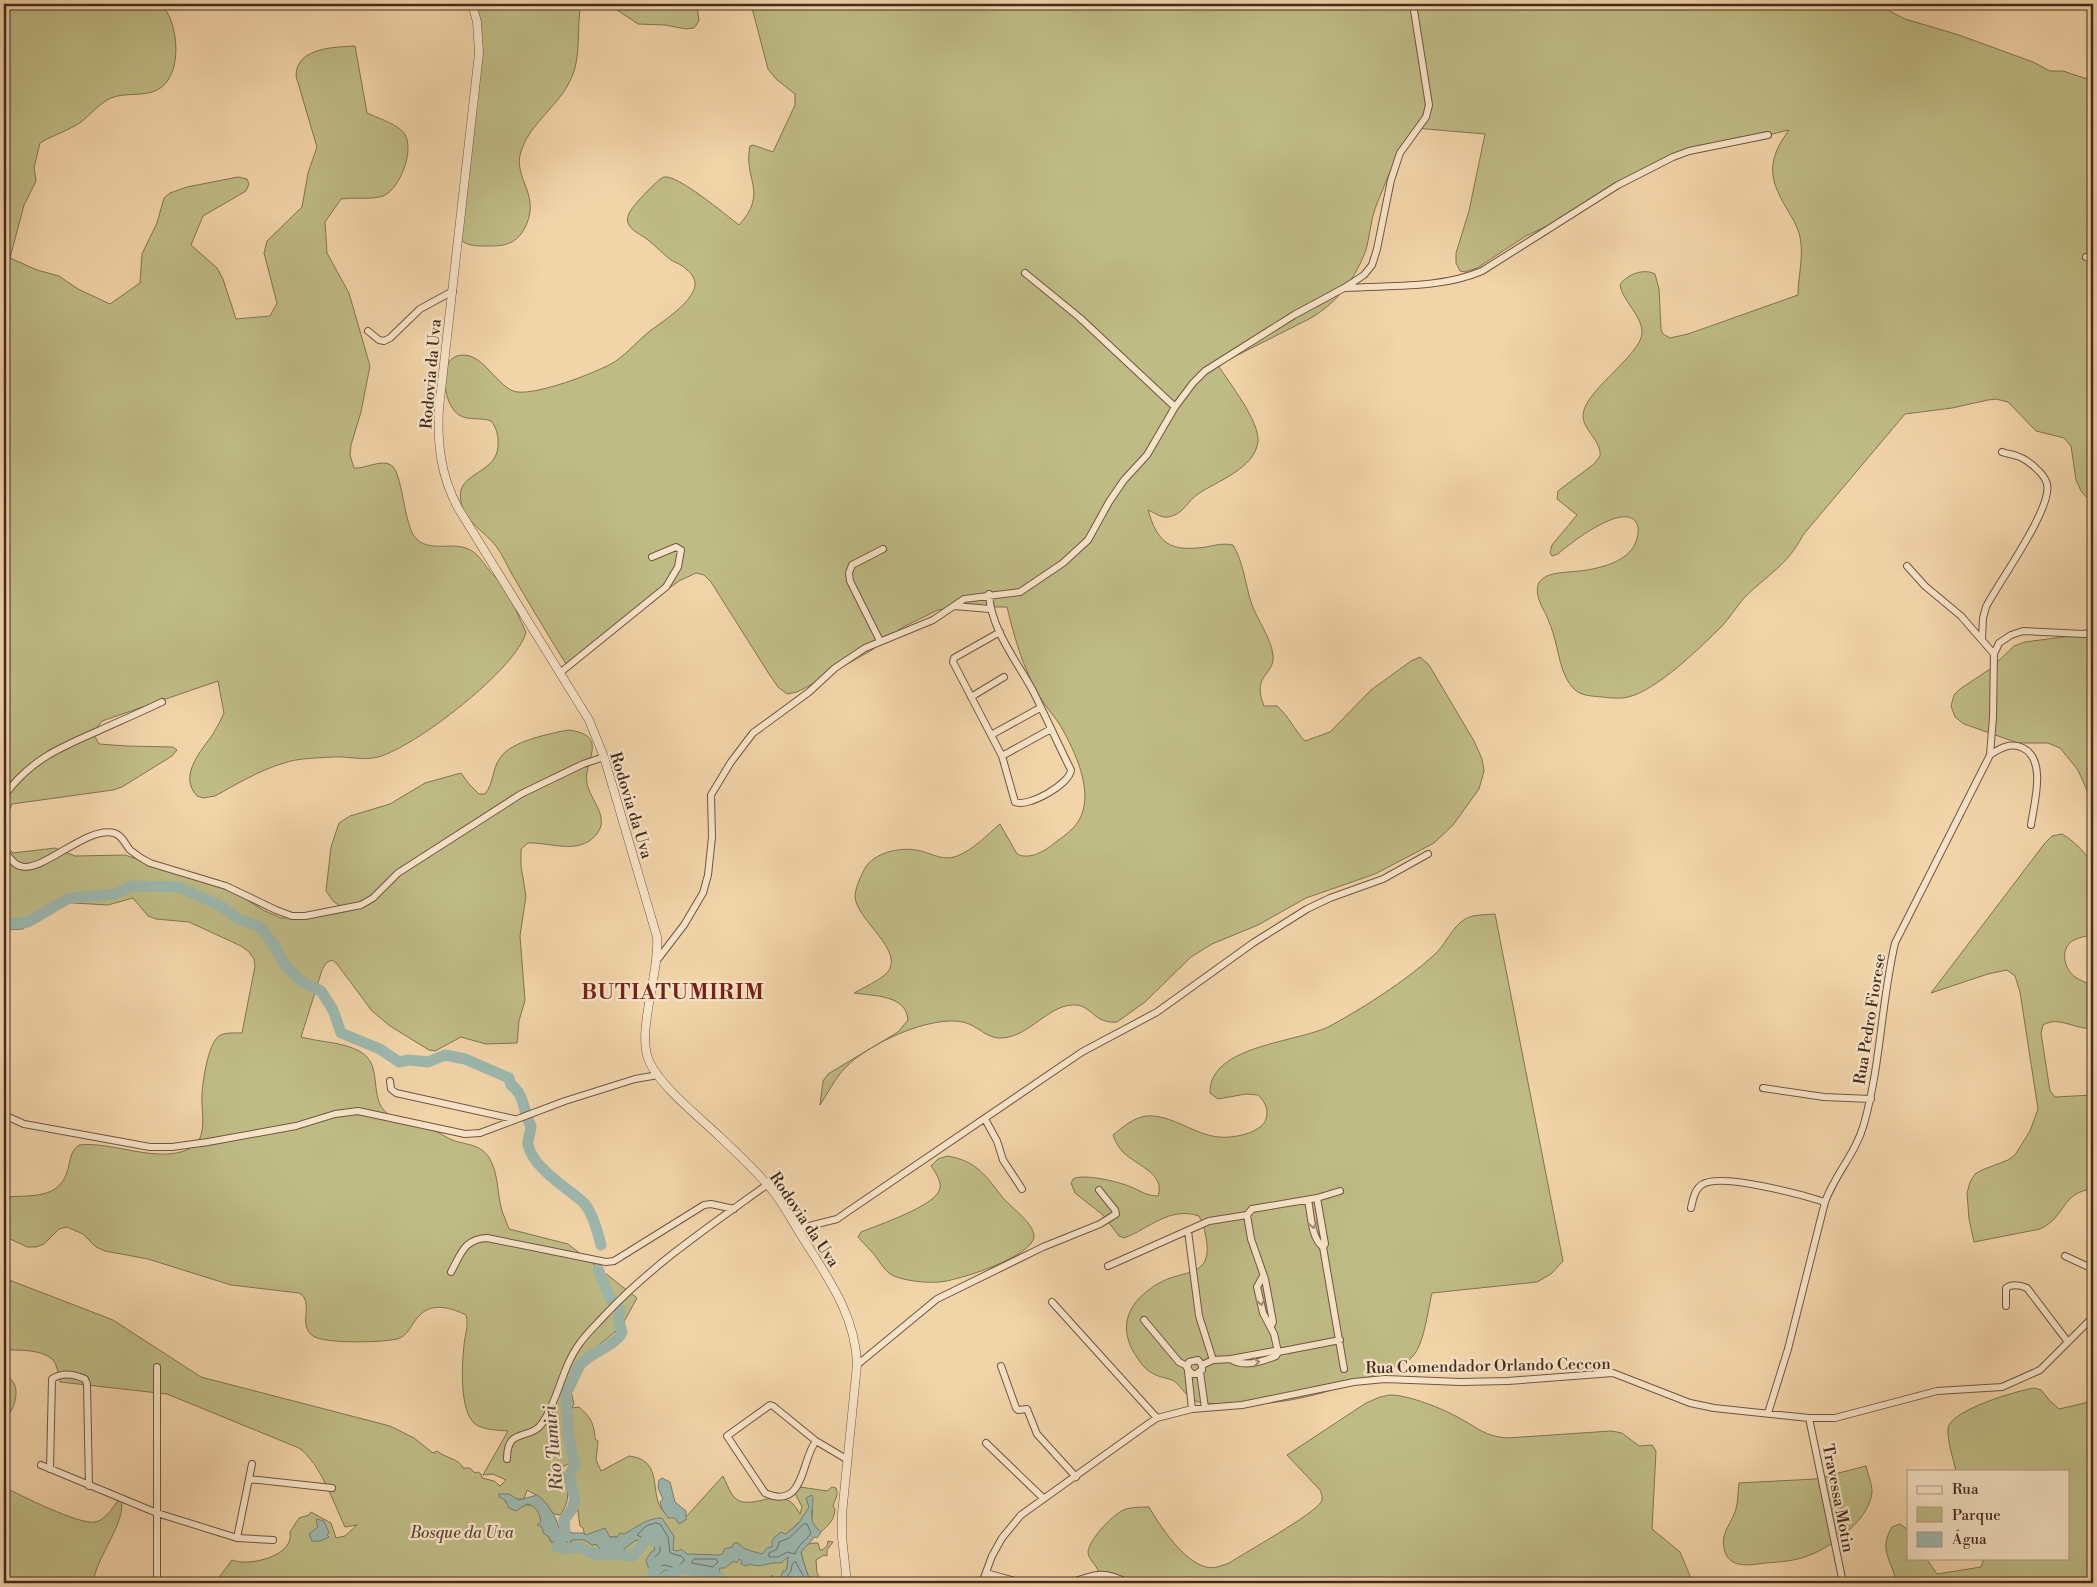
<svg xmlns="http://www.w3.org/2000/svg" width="2097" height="1587" font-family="'Libre Bodoni',serif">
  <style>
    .green { fill: #bfbb85; stroke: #827352; fill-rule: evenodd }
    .water { fill: #9cb7ae; stroke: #797f75 }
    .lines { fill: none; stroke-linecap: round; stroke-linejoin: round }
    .shore { stroke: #707166; stroke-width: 1 }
    .river { stroke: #9cb7ae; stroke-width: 11 }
    .minor-casing { stroke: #705542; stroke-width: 8 }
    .tertiary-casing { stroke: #705542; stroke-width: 9 }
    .minor { stroke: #f7e3c7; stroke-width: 6 }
    .tertiary { stroke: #f7e3c7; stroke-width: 8 }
    .oneway { stroke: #9e8773 }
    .labels { text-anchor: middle; stroke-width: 4.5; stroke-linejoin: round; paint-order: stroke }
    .street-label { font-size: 16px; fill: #442b1f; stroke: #f7e3c7 }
    .park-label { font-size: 16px; font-style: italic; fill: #5d4833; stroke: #f7e3c7 }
    .water-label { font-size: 18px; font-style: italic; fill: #56473c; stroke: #f7e3c7 }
    .district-label { font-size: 21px; font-weight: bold; letter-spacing: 1px; fill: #7a1f14; stroke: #f7e3c7 }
  </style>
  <rect width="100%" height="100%" fill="#f2d4a9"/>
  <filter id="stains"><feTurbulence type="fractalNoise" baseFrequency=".004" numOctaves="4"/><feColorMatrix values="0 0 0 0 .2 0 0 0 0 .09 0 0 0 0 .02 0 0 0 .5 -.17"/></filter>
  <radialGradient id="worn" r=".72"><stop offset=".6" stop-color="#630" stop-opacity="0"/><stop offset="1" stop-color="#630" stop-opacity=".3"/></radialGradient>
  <!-- green -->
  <path class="green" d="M4 4H161C179 21 184 77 157 90 144 97 125 92 111 98 100 103 91 114 81 122 68 131 53 135 40 143L34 167 36 181 24 205 10 258 37 270 59 276 78 289 110 304 140 283 142 254 157 223 164 198 170 193 187 187 238 177 247 179 249 184 246 191 203 216 191 245 217 268 223 279 236 319 270 316 277 303 264 253 267 241 302 207 308 173 317 147 296 76C296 48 333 47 355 46L367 113C377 118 392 122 401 130 418 143 401 189 383 196 371 200 355 197 341 199L325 222 327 253 349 293 370 366 361 412 351 445 350 455 354 468C365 469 381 459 391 465 402 471 404 522 414 536 427 554 452 541 468 549 478 553 483 563 489 570 492 575 497 578 500 582 511 596 518 616 526 632 517 669 415 747 378 757 363 761 348 756 333 757 318 758 298 758 284 763 260 770 237 784 215 796L203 798 197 796C178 776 201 751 213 734 217 727 221 720 224 713L218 681 102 721 93 733 99 744 127 746 173 747 177 750 172 756 122 787 113 790 12 804 4 823Z
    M475 4H581C576 28 582 56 571 79 559 106 530 123 521 151 512 180 544 196 523 231 515 244 504 246 490 246 480 246 469 247 461 240L478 36Z
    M608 4H697L699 21 694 28 686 29 665 25 638 24Z
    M751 4H1876L1905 19 1959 35 2033 62 2050 71H2063L2093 81V504L2081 491 2076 480 2071 446 2064 438 2036 431 2008 402 1996 399 1988 400 1952 408 1905 414 1803 535C1787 566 1768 574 1744 598 1736 607 1730 618 1721 627 1701 647 1656 691 1628 697 1620 699 1611 698 1602 697 1592 696 1581 696 1574 689 1560 675 1559 651 1553 633 1550 623 1546 614 1541 605 1525 568 1564 574 1587 570 1604 567 1627 561 1635 544 1638 537 1640 529 1636 522 1623 502 1569 544 1558 554L1552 556 1550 553 1552 545 1577 515 1557 499 1558 491 1594 464 1600 456C1602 439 1578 428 1584 410 1590 388 1640 354 1642 334 1643 316 1623 302 1620 285 1627 274 1644 268 1655 274L1659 289 1661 329 1663 334 1670 338 1688 334 1798 295C1798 277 1804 256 1800 237 1798 227 1792 218 1787 209 1768 178 1767 160 1789 130L1668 159 1562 219 1526 236 1477 268 1465 272 1460 271 1456 263V253L1469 211 1485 134 1415 128C1403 147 1391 167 1383 189 1378 200 1373 213 1371 225 1369 235 1368 246 1364 255 1353 282 1335 304 1311 318L1218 365C1229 383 1260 421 1258 442 1254 469 1217 481 1198 494 1189 500 1183 513 1172 516 1162 520 1156 513 1148 510 1158 544 1170 552 1206 547 1215 545 1224 543 1233 545 1244 563 1245 585 1252 605 1258 621 1271 638 1273 655 1275 676 1251 674 1264 706H1277C1289 716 1294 730 1305 741L1330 732 1371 690 1411 661 1420 657 1429 665 1474 741 1482 759 1484 771 1479 789 1453 825 1434 843 1375 874 1306 898 1258 925 1212 944 1191 957 1145 1002 1117 1022C1095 1024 1092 1007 1077 1005 1051 1003 1034 1031 1009 1037 987 1042 982 1027 963 1022 930 1015 868 1044 846 1067 835 1078 828 1093 820 1105L823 1081 828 1074 898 1032 908 1020C906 995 875 996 854 993 865 987 878 981 887 973 906 951 857 921 855 897 855 888 861 876 865 868 874 853 899 847 916 850 931 852 941 862 957 856 973 850 987 835 1000 824L1017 854C1029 860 1043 852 1052 845 1061 838 1072 831 1078 822 1096 794 1075 751 1060 725 1053 714 1044 705 1038 694 1023 667 1014 637 1007 607H957L938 610 903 627 872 650 805 688 797 692 787 694 778 687 769 674 711 582 704 575 696 573 679 581 566 664C548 635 530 605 513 576 507 566 503 555 496 546 485 532 464 521 461 502 454 469 502 477 498 439 497 432 496 427 491 421 481 417 468 421 459 415 444 406 437 362 457 356 481 349 494 383 513 391 531 398 599 372 616 361 629 352 638 340 650 331 663 321 697 300 695 282 694 278 691 272 687 270 683 265 676 263 671 260 663 254 656 246 648 240 642 235 631 231 628 223 625 215 634 206 639 200 644 195 658 179 664 177 677 174 726 215 739 225 769 192 743 180 750 146L753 145 773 152 795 105V94L776 79 768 69Z
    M2093 633V804L2078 770 2060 748 2048 743H2018L1964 724 1955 717 1951 706 1954 695 1960 689 1990 669 2014 646 2025 642Z
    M568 730C611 735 583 761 587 783 590 801 612 818 595 836 578 855 549 842 528 843L521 849V866L526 896 520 936 525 1000 519 1021 517 1043 486 1044 461 1037 435 1051 429 1050 390 1026 372 1011 337 964 332 960 326 963 322 970 301 1037C319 1042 343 1042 359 1051 385 1064 367 1099 388 1114 400 1124 417 1123 431 1129 439 1132 446 1138 455 1141 469 1145 482 1145 490 1159 499 1176 497 1194 502 1211 504 1217 507 1223 509 1229L568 1244 637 1298 621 1327 590 1352 572 1380 571 1391 574 1404 572 1408 579 1407C590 1416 595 1425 595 1439L598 1441 596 1460 601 1471 629 1456C675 1461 635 1516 684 1519L723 1476C726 1482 729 1491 734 1497 747 1511 771 1492 787 1500 793 1502 797 1509 800 1514L802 1507 795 1493 800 1487 827 1491 832 1487 836 1488C839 1495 835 1499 833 1506L835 1509C834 1521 829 1524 821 1532 812 1525 810 1521 813 1511L808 1503 809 1507 803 1519 786 1534 783 1561 784 1558 788 1557C789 1566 785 1576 776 1581L773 1579 772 1583H215L232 1560C249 1567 295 1556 290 1532L299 1518 309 1515 311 1512 331 1523 336 1538 345 1536 357 1525 345 1527C333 1502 321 1464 299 1448L167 1394 60 1382C58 1375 58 1365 52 1359 41 1349 17 1350 4 1350V1278L113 1320 201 1377 390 1426 414 1438 433 1453 437 1451C445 1458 460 1459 463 1468H470L475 1473 478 1472 481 1474 482 1478 494 1481 500 1486 506 1480 493 1474 483 1475 508 1431C498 1430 483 1430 475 1424 459 1410 462 1365 464 1345 465 1334 469 1326 466 1315 452 1308 432 1302 420 1315 412 1322 410 1333 400 1338 388 1343 324 1344 313 1336 297 1325 315 1302 299 1293L231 1285 148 1259 105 1251 96 1247 83 1234 67 1227 59 1229 44 1244 36 1247H27L4 1236V1197C31 1195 60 1200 68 1169 71 1158 70 1152 79 1145 113 1141 157 1164 189 1149 194 1146 199 1142 201 1135 205 1122 201 1107 202 1093 203 1080 208 1044 219 1036 225 1032 235 1033 242 1033L255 966 254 959 249 952 241 946 189 922 156 919 148 916 133 898 108 905 57 902 23 929 4 930V843L13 853 55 848 75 856 125 855 236 893 263 910 281 918 299 917 343 908 334 902 326 891 331 847 339 823 350 816 390 804 425 783 461 773 469 784 479 794H485C494 783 492 769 500 758 511 741 549 734 568 730ZM568 1464 572 1466 570 1477 573 1478C571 1485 577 1493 575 1502L577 1505 580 1526 583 1528 585 1536 607 1534 610 1537H618L624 1534V1550L621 1552 618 1550 615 1551 614 1554C605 1552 602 1548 596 1544L592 1545C585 1539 581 1538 572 1540L569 1544 561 1537 555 1539 554 1543 550 1541V1539L540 1525C545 1512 535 1500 520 1507L506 1503 505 1500 524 1499 527 1490 538 1496 554 1514 560 1515C572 1500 568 1485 561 1468Z
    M2062 834C2073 840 2089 855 2093 868 2096 880 2093 921 2093 935 2087 936 2079 937 2074 940 2059 948 2064 969 2075 977 2081 981 2087 983 2093 986V1028C2077 1031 2059 1015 2043 1025L2041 1033 2050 1091 2055 1097 2093 1095V1189C2061 1192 2066 1217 2040 1229L1974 1242 1969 1219 1967 1193 1970 1182 1975 1174 1982 1170 2008 1160 2015 1155 2030 1131 2038 1109 2020 992 2015 976 2007 970 1988 974 1931 993 2045 843 2052 836Z
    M1495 914 1563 1261 1551 1274 1537 1282 1432 1293C1428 1309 1424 1346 1412 1357 1404 1365 1391 1367 1381 1372 1329 1394 1276 1408 1219 1404 1212 1403 1204 1404 1196 1401 1187 1398 1182 1387 1174 1381 1169 1378 1162 1378 1156 1375 1145 1371 1139 1361 1133 1351 1116 1320 1134 1296 1163 1281 1183 1271 1210 1276 1207 1245 1206 1235 1204 1226 1199 1216 1169 1206 1149 1229 1124 1238L1119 1236 1103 1215 1075 1193 1071 1183 1073 1179C1083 1173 1120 1182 1131 1187 1141 1191 1147 1196 1158 1196 1166 1173 1135 1165 1123 1152 1118 1147 1115 1141 1113 1135 1123 1127 1133 1118 1146 1116 1172 1114 1194 1135 1219 1137 1229 1138 1240 1136 1249 1133 1256 1130 1264 1126 1266 1119 1269 1109 1265 1102 1258 1095L1246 1094 1218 1099 1210 1093C1209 1044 1300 1043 1332 1025 1366 1006 1404 982 1433 956 1445 946 1452 927 1465 919 1474 914 1486 915 1495 914Z
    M947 1156C977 1161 985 1175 1003 1198 1011 1207 1033 1223 1034 1235 1036 1256 957 1281 939 1282 926 1283 906 1281 894 1276 883 1271 879 1259 871 1251 867 1246 862 1242 858 1237L861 1232C878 1225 932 1207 939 1191 943 1183 936 1173 931 1166L938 1159Z
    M4 1374C7 1376 11 1378 13 1382 20 1392 14 1412 4 1419Z
    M2034 1388 2041 1390 2050 1401 2059 1409 2093 1401V1583H1896C1894 1562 1877 1552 1892 1527L1900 1524 1908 1530V1558H1926L1937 1574 1981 1567 1984 1558H2068V1471H1956C1953 1458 1947 1441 1948 1428 1951 1410 2016 1391 2034 1388Z
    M1390 1395C1409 1395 1444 1409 1461 1419 1480 1429 1484 1436 1507 1438L1611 1431 1622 1433 1639 1446 1652 1445 1656 1451 1652 1529 1680 1552 1693 1583H1100C1102 1566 1088 1562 1088 1552 1089 1539 1115 1512 1126 1509 1133 1507 1142 1507 1149 1507 1160 1526 1183 1561 1206 1567 1214 1569 1221 1566 1229 1563 1246 1552 1313 1515 1321 1502 1323 1498 1322 1495 1320 1490L1287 1455 1366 1403 1380 1397Z
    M1866 1466C1868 1475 1872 1483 1872 1492 1870 1519 1833 1546 1810 1555 1796 1561 1780 1562 1765 1563 1751 1565 1731 1569 1725 1552 1719 1534 1731 1525 1736 1509 1738 1501 1738 1492 1739 1483L1815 1479Z
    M4 1487C20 1495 79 1525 95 1522 106 1520 113 1507 120 1498 130 1517 95 1559 93 1583H4Z
    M828 1541 833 1542 827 1550V1556L824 1555 816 1560 817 1573 819 1577 815 1582 810 1583C808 1573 803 1563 801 1552 807 1544 808 1543 818 1543L820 1550H822L827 1546Z"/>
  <!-- water -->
  <path class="water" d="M662 1478 670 1482 675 1502 686 1511V1520L679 1524 675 1518H668L662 1509 660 1502 663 1499 658 1488 659 1480Z
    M499 1494H509L519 1500 537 1495C546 1500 557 1518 559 1528L573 1533H583L586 1535 605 1528 610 1537H617L620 1533 624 1534C637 1527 647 1518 662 1518L674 1536 673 1550 678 1551 681 1549 687 1554 720 1555 723 1553 724 1549 732 1547 734 1543H738L745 1549 762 1554 767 1548 772 1547V1542L774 1538 781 1532 786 1534 798 1524 809 1507 806 1498 812 1495 813 1497C813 1513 807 1521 821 1532L817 1538 814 1537C811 1543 805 1546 801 1552 803 1563 808 1573 810 1583H772V1575L776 1581 780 1579 783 1571H785L787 1568 788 1557 781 1563C770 1561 761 1569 750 1564L746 1566 741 1564 742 1561 739 1559 737 1563 734 1561 725 1568H720L719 1572 716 1574 684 1567 671 1576 670 1572 665 1570 658 1576C650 1572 649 1571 646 1560L651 1552 655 1550 653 1542 645 1543 636 1540 620 1552 615 1551 612 1555 607 1552 604 1554 596 1544 592 1545C584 1538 581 1540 572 1540L569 1544 563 1538 559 1537 552 1543 548 1536 543 1533V1530L540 1525H537L541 1521C539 1512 536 1506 527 1504L516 1511 509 1508 505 1500 499 1497Z
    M316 1519 324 1521 329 1533 327 1535 329 1537C323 1540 320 1542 312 1541L309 1534 318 1527Z"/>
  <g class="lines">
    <!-- shore -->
    <path class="shore" d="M656 1523 660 1524 668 1537 670 1553 681 1556 684 1559V1561L675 1568 664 1565 654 1568 652 1560 660 1552V1545L655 1538 641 1537 637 1535 646 1526Z
      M804 1524H807L811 1533C806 1541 798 1544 795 1554L787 1552 778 1557H769V1553L777 1549 779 1542 789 1538Z
      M694 1559H716L718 1562 713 1567 692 1563Z
      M782 1583 791 1571 792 1565 795 1561 804 1577V1583"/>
    <!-- river -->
    <path class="river" d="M4 925 28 922 69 898 115 894 132 886 179 887 221 906 239 919 260 927 274 945 285 965 301 981 321 991 333 1010 341 1033 380 1049 399 1062 409 1060 428 1062 445 1055 465 1059 509 1078 511 1085C525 1094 523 1113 531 1126 531 1133 527 1138 528 1145 534 1169 566 1187 583 1202 592 1211 598 1233 601 1245
      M598 1269 611 1300 619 1306 620 1312 618 1318 622 1332C617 1345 591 1352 581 1364 575 1372 573 1383 566 1392L568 1434 575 1465 569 1475 575 1500 572 1509 564 1520 565 1532 557 1547 566 1549 579 1547 597 1555 612 1554 633 1556 647 1539 657 1542
      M657 1562 653 1572 655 1578C667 1583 669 1573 680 1570 689 1568 711 1573 719 1577L722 1583"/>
    <defs>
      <path id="minor" d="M2086 257 2093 259
        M1025 273 1080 318 1175 407
        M1345 288C1390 285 1440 289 1482 271L1618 185 1673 157 1689 151 1768 135
        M368 331 379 340 384 341 390 338 420 309 453 291
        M1907 566 1925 586 1961 616 1994 654
        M989 594C991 630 1017 661 1033 691 1046 717 1058 744 1071 770 1070 784 1028 808 1015 802L1002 756 953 662 954 658 1000 632
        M954 606 990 609
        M1982 639 1983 618 1986 607C1998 583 2053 508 2047 484 2045 474 2027 459 2017 456 2012 454 2007 454 2002 452
        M880 641 850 581 849 573 852 565 883 549
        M561 672 666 587 678 567 681 550 676 547 652 557
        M971 697 1004 677
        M991 735 1040 708
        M1990 755C2000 748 2011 742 2023 748 2047 760 2034 803 2031 825
        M1002 756 1051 729
        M4 796C30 760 59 748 98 731 120 721 141 712 162 702
        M4 850C8 856 13 864 20 866 42 874 85 826 114 833 122 835 125 844 130 850 136 855 142 859 150 863L226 886 276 910 292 916H305L361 905 373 898 398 873 521 794 583 764 604 757
        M658 959 684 925 703 893 708 875 712 837 711 795 731 762 753 733 809 692 835 668 865 648 933 620 964 599 1020 592 1063 563 1088 540 1109 502 1124 480 1147 455 1175 407 1193 383 1205 371 1294 315 1344 288 1364 275 1372 265 1377 249 1391 180 1400 153 1426 117 1429 105 1413 4
        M390 1081 391 1089 396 1093 514 1119
        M1763 1088 1824 1097 1871 1099
        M4 1115 24 1124 150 1147H172L208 1142 296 1126 335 1114 358 1111 465 1134 480 1133 565 1101 635 1079 658 1075
        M985 1119 997 1141 1003 1160 1022 1189
        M1317 1198 1325 1244 1323 1247 1344 1369
        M1308 1200C1311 1214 1311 1238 1323 1247
        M1691 1208C1693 1199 1695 1188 1703 1184 1722 1173 1803 1195 1825 1202
        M1247 1215 1251 1239 1265 1279 1273 1322 1271 1326
        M797 1229 837 1219 847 1212 1082 1052 1157 1012 1253 943 1307 909 1330 898 1383 879 1428 854
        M1188 1231 1199 1316 1213 1360
        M2065 1256 2093 1269
        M1108 1266 1209 1221 1247 1215 1252 1209 1317 1198 1340 1191
        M451 1272C461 1254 464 1239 487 1238L606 1262 614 1261 704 1205 711 1204 734 1209
        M1263 1276 1257 1287 1263 1313 1274 1334 1278 1352
        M1052 1302 1157 1418
        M2006 1306V1288C2012 1284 2020 1285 2027 1288L2068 1342
        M1144 1320 1179 1362 1187 1366
        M1231 1359C1243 1368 1264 1361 1276 1356L1278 1352
        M857 1365 937 1299 1043 1247 1100 1224 1116 1214 1115 1210 1099 1190
        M1202 1365 1198 1360 1189 1362 1187 1368 1192 1374H1196L1202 1370V1365L1213 1360 1231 1359 1274 1351 1278 1352 1340 1340
        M1001 1366 1016 1408 1018 1410 1027 1409 1037 1434 1076 1477
        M1188 1371 1192 1409
        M1200 1372 1205 1408
        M1768 1413 1788 1349 1825 1202C1835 1174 1856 1153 1864 1124 1881 1063 1881 1003 1895 943L1990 755 1993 717 1994 654 1999 643 2011 635 2023 631 2084 634 2093 632
        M1809 1418 1843 1583
        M816 1441 773 1406 770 1405 727 1436 765 1493C805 1511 801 1459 816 1441L848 1460
        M986 1443 1043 1498
        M507 1459C507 1425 531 1442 543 1422 559 1398 562 1367 580 1343 587 1333 597 1324 605 1315 653 1264 711 1225 768 1184
        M41 1465 157 1513 237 1538 273 1540
        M50 1469 52 1379C62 1372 74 1374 85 1379L87 1384 89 1486
        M249 1479 332 1488
        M237 1538 252 1464
        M986 1573 1022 1583
        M157 1583V1367
        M982 1583 992 1556 1002 1538 1021 1515 1148 1424 1157 1418 1192 1409 1242 1405 1354 1382 1385 1379 1461 1382 1508 1381 1613 1373 1690 1403 1714 1408 1809 1418H1835L1937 1391 2002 1387 2040 1370 2093 1317
        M1070 1583C1095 1574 1104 1570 1128 1583"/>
      <path id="tertiary" d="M472 4 477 22 479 53 439 408C437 445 441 476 458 508L589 720 604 757 657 937C660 973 636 1032 649 1061 660 1086 698 1116 719 1136 735 1151 752 1167 767 1184 781 1199 790 1218 801 1235 826 1275 856 1315 857 1365L842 1514V1537L847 1583"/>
    </defs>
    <!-- minor casing -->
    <use href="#minor" class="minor-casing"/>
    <!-- tertiary casing -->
    <use href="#tertiary" class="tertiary-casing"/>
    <!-- minor -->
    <use href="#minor" class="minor"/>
    <!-- tertiary -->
    <use href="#tertiary" class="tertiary"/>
  </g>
  <!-- one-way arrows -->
  <defs><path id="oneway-chevron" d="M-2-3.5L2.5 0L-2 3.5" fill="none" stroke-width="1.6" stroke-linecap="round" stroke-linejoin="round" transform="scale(1.25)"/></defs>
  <g class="oneway">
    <use href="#oneway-chevron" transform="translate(1313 1225) rotate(80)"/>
    <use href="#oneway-chevron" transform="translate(1261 1302) rotate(79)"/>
    <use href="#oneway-chevron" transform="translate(1256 1362) rotate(-8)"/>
  </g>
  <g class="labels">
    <!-- street labels -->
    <g class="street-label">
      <text transform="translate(430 374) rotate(-85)" y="6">Rodovia da Uva</text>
      <text transform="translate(632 805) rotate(73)" y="6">Rodovia da Uva</text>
      <text transform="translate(1869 1019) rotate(-81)" y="6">Rua Pedro Fiorese</text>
      <text transform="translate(805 1219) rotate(56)" y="6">Rodovia da Uva</text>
      <text transform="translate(1488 1365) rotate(-1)" y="6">Rua Comendador Orlando Ceccon</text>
      <text transform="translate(1839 1498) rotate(79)" y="6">Travessa Motin</text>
    </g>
    <!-- park labels -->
    <g class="park-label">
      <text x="462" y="1538">Bosque da Uva</text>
    </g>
    <!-- water labels -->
    <g class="water-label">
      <text transform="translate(553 1448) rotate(-95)" y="6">Rio Tumiri</text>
    </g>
    <!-- district labels -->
    <g class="district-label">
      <text x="673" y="999">BUTIATUMIRIM</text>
    </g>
  </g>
  <!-- margin -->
  <rect width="2097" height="1587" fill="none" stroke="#f2d4a9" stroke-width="20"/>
  <rect x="5" y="5" width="2087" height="1577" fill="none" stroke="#442b1f" stroke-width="2.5"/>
  <rect x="10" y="10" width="2077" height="1567" fill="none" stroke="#442b1f"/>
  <!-- legend -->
  <rect x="1907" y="1470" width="162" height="90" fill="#f7e3c7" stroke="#af9984"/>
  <rect x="1917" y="1486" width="25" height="8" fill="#f7e3c7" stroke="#af9984"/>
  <text x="1952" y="1494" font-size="15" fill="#442b1f">Rua</text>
  <rect x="1917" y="1507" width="25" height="15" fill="#bfbb85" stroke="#af9984"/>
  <text x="1952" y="1520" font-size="15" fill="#442b1f">Parque</text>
  <rect x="1917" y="1532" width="25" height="15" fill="#9cb7ae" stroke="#af9984"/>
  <text x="1952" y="1544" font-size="15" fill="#442b1f">Água</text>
  <rect width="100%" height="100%" filter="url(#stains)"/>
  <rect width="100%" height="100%" fill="url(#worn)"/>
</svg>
